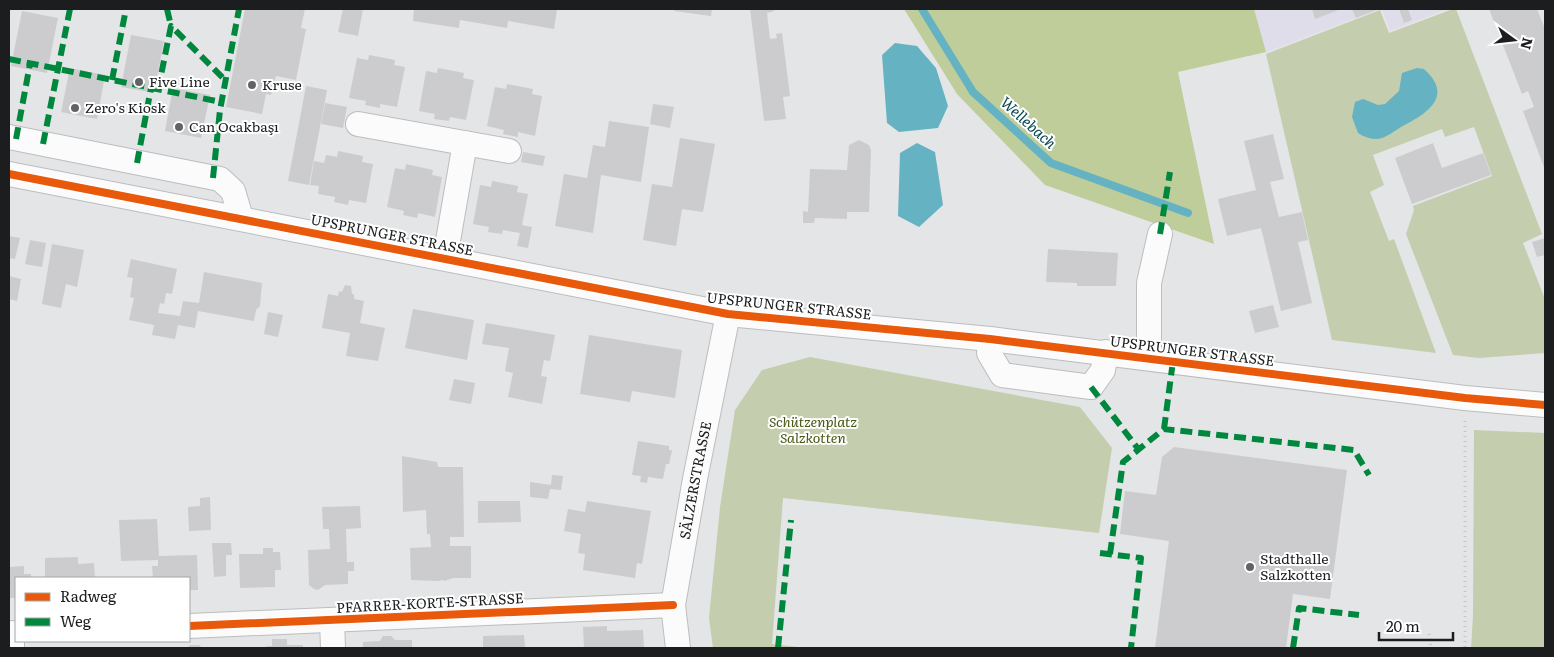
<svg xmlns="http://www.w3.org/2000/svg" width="1554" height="657" font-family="Literata,serif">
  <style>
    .commercial { fill: #e0ddea }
    .green { fill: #c4ceae }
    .forest { fill: #becd99 }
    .water { fill: #65b3c2 }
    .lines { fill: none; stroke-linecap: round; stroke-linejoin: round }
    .stream { stroke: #65b3c2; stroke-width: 8 }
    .building { fill: #ccccce }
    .minor-casing { stroke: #bdbdbf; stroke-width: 26 }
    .path { stroke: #c4c4c5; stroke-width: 3; stroke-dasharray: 1 4; stroke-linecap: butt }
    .minor { stroke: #fbfbfb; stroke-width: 24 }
    .quiet { stroke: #00873e; stroke-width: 6; stroke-dasharray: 12 6; stroke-linecap: butt }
    .cycleway-casing { stroke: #fff; stroke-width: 11 }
    .cycleway { stroke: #e8590c; stroke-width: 8 }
    .poi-dot { fill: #626364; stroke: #fff; stroke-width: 2 }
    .labels { text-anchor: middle; stroke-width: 4; stroke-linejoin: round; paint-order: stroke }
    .poi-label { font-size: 14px; fill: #1c1d1e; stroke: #fff; text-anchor: start }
    .street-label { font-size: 14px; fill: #1c1d1e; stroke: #fff }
    .park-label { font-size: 14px; font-style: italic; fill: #485713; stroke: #fff }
    .water-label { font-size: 15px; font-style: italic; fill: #094955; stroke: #fff }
  </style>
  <rect width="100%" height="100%" fill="#e4e5e7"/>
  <!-- commercial -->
  <path class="commercial" d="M1254 9H1380L1266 52Z
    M1382 9H1447L1390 31Z"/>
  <!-- green -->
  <path class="green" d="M1453 9H1456L1542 234 1523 243 1545 299V353L1479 358 1453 355 1406 234 1414 210 1413 206 1492 176 1474 127 1445 137 1442 129 1373 155 1384 185 1370 192 1389 241 1394 239 1436 353 1332 340 1266 54 1380 10 1389 33Z
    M810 357 1080 407 1112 448 1099 533 783 498 772 644 807 648H713L709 618 720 507 735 410 762 370Z
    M1474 430 1545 433V648H1471L1473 615Z"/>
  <!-- forest -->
  <path class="forest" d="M904 9H1254L1266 52 1178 72 1214 244 1045 185 957 94Z"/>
  <!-- water -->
  <path class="water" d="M895 43 917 46 936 68 948 106 938 128 899 132 887 123 882 55Z
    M1417 68 1424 69C1455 97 1426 114 1401 127 1393 132 1386 138 1377 139 1370 139 1364 137 1358 133L1352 117 1355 102 1363 99 1378 105 1385 104 1399 91 1402 73Z
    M917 143 935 152 943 205 919 227 898 216 900 153Z"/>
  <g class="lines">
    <!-- stream -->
    <path class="stream" d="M922 9 973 92 1051 163 1188 213"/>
  </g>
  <!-- building -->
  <path class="building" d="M245 9H305L301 28 306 29 296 80 276 76 271 95 266 94 262 114 226 107Z
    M343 9H363L358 36 338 32Z
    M414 9H557L554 29 508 21 507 28 460 20 459 28 413 21Z
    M674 9H712L711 16 674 11Z
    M750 9H774V11L767 13 770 39 777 38 776 34 782 33 790 96 783 97 786 119 764 121Z
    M1312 9H1341L1315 19Z
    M1352 9H1379L1356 18Z
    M1399 9H1408L1412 20 1404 23Z
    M1489 9H1537L1545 29V170L1523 111 1534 107 1528 91 1522 94Z
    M22 11 58 18 47 73 11 66Z
    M131 35 164 41 154 93 121 87Z
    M369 55 395 60 394 65 405 67 397 107 380 104V108L365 105 366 101 349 98 357 58 368 60Z
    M70 68 105 75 97 119 61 112Z
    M438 68 464 73 463 78 474 80 466 120 450 117 449 121 434 119 435 114 419 111 426 71 437 73Z
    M507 84 533 89 532 94 542 96 535 136 518 132V137L503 134 504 130 487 126 495 87 506 89Z
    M306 86 327 90 309 185 288 181Z
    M173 88 210 95 201 138 165 131Z
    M325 103 347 107 343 128 321 124Z
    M653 104 674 107 670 128 650 124Z
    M609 121 649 127 641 182 601 175 593 233 555 226 564 174 587 178 593 145 605 147Z
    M1273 134 1284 179 1270 182 1279 217 1302 212 1308 240 1298 242 1312 303 1281 311 1261 228 1227 236 1218 199 1256 190 1244 141Z
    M680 138 715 144 703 212 682 209 676 246 643 240 652 184 672 187Z
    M859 140 869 145 871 150 869 212H847V219L815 218 814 223H803V211L808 212 810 169 847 170 849 145Z
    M1433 143 1442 168 1483 153 1491 175 1412 204 1395 158Z
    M338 151 363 156 362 162 373 164 366 203 349 200 348 205 334 202 335 197 318 194 319 186 310 185 314 161 324 163 326 155 337 157Z
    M523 152 545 156 543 166 521 162Z
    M406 164 433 170 432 175 442 177 435 217 418 213 417 218 403 215 404 211 387 207 395 168 405 170Z
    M492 181 518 186 517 192 528 194 522 225 532 227 528 248 517 246 520 233 503 230 502 234 488 232 489 227 473 224 480 185 491 187Z
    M9 236 20 238 15 259 9 258Z
    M1545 238V255L1537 257 1532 242Z
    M30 240 46 243 42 267 25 264Z
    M52 244 84 250 77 287 66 284 61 308 42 304Z
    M1048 249 1118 253 1116 286H1077V283L1046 282Z
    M131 259 177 269 172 294 166 293 164 304 160 303 158 313 180 316 183 301 199 303 204 272 262 283 260 306 256 310 254 321 198 311 195 328 178 325 175 339 152 335 154 325 129 320 134 298 130 297 133 278 127 277Z
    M9 276 21 279 17 301 9 299Z
    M345 285 351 286 352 294H354V299L364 301 360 323 385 328 378 361 346 356 350 333 322 328 328 294 338 296 339 291 342 292Z
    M1273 305 1279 327 1255 333 1249 311Z
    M413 309 474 320 467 360 405 348Z
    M268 312 283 315 278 337 264 334Z
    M486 323 555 335 550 361 544 360 541 376 547 377 542 404 508 397 513 373 505 371 509 348 482 344Z
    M589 335 682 350 675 398 632 391 630 402 580 394Z
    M454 379 475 383 471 404 449 400Z
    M638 441 669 446V450H672L669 464H666L663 479 648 477 647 483 640 482 641 476 632 475Z
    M1174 447 1347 470 1330 599 1293 594 1286 648H1155L1169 541 1120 534 1125 491 1156 495 1162 457Z
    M402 456 437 462 438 467H463L464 537H450V546H471V578H453L444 581 443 580 438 581 411 580 410 548 431 547 430 534H427L426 510 403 512Z
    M552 475 563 476 561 490 550 489 548 499 530 497V482L551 485Z
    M210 497 211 530 189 531 188 507 200 506V498Z
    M478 501H520L521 522 478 523Z
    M587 501 651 511 642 564 637 563 635 578 583 570 585 554 578 553 581 534 564 531 568 509 585 512Z
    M360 506 361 528 346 529 347 562H354V571H348V584L325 585 318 590 314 589 309 585 308 550 330 549 329 529H323L322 507Z
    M157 519 159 556 197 555 198 590H189V578H153L152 566H158V560L121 561 119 520Z
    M212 543H231L232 555H226V576L214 577Z
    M263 548H273V552H280L281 570H275V587L240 588 239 554H263Z
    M78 557V564L94 563 95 578H45V558Z
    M24 566V574H31V578H16V598H9V567Z
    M607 626V631L643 630 644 648H584L583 627Z
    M524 635 525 648H483V636Z
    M383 636H391L395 640H412V648H363V642L380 641Z
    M272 639H287V645H303V648H267L266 646H272Z
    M190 645H199L203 648H187Z"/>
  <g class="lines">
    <defs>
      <g id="minor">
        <path d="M358 124 509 151"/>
        <path d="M9 137 220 179 233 191 241 218"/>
        <path d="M9 174 728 314 990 339 1465 398 1545 405"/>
        <path d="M445 258 465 143"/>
        <path d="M990 339 989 353 1002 375 1091 387 1103 370 1106 352"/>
        <path d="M1149 358V283L1160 234"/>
        <path d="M332 620 333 648"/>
        <path d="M189 626 673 605"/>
        <path d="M12 633V648"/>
        <path id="s1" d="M678 648 673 605 695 479 728 314"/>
      </g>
    </defs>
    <!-- minor casing -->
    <use href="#minor" class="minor-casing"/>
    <!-- path -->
    <path class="path" d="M1465 421V648
      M1429 634 1431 648"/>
    <!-- minor -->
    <use href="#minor" class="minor"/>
    <!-- quiet -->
    <path class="quiet" d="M167 9 171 26
      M9 59 221 102
      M112 80 126 9
      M158 90 171 26 226 81
      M16 139 30 64
      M43 144 70 9
      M137 163 151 88
      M213 178 220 110 239 9
      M1160 234 1170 172
      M1091 387 1139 450
      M1164 429 1173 361
      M1100 553 1141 558 1131 648
      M1110 554 1123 462 1164 429 1354 450 1369 475
      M778 648 791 520
      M1293 648 1299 608 1359 615"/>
    <defs>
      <path id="cycleway" d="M9 174 728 314 990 339 1465 398 1545 405
        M189 626 673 605"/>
    </defs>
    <!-- cycleway casing -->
    <use href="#cycleway" class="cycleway-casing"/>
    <!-- cycleway -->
    <use href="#cycleway" class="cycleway"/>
  </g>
  <!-- markers -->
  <g class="poi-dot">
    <circle cx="139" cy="82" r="5"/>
    <circle cx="252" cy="85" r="5"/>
    <circle cx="75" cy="108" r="5"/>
    <circle cx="179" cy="127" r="5"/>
    <circle cx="1250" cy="567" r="5"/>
  </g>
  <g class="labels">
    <!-- poi labels -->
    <g class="poi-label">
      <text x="149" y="87">Five Line</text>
      <text x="262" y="90">Kruse</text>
      <text x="85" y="113">Zero's Kiosk</text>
      <text x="189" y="132">Can Ocakbaşı</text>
      <text x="1260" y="564">Stadthalle<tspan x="1260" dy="16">Salzkotten</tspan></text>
    </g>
    <!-- street labels -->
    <g class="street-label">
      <text transform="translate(392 235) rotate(11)" y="5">UPSPRUNGER STRASSE</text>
      <text transform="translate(789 306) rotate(6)" y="5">UPSPRUNGER STRASSE</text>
      <text transform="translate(1192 351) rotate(7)" y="5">UPSPRUNGER STRASSE</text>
      <text dy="5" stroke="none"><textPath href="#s1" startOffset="170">SÄLZERSTRASSE</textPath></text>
      <text transform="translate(430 603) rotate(-3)" y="5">PFARRER-KORTE-STRASSE</text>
    </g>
    <!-- park labels -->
    <g class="park-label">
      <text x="813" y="427">Schützenplatz<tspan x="813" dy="16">Salzkotten</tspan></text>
    </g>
    <!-- water labels -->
    <g class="water-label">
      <text transform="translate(1028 123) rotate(42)" y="5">Wellebach</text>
    </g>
  </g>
  <!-- border -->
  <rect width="1554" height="657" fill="none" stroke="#1c1d1e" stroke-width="20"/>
  <!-- legend -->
  <rect x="15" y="577" width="175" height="65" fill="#ffffff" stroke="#a4a5a5"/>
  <rect x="25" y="593" width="25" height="8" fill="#e8590c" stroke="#a4a5a5"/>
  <text x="60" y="602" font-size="15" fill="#1c1d1e">Radweg</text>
  <rect x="25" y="618" width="25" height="8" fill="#00873e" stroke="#a4a5a5"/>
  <text x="60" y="627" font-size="15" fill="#1c1d1e">Weg</text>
  <!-- north arrow -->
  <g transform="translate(1514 40) rotate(105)" stroke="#ffffff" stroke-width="4" paint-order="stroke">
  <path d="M0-4L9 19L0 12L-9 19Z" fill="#1c1d1e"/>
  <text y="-8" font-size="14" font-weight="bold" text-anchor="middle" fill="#1c1d1e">N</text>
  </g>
  <!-- scale -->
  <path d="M1379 632v8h74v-8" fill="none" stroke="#1c1d1e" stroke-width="2.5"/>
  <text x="1386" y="632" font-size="15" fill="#1c1d1e" stroke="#ffffff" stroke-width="4" paint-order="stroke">20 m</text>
</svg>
